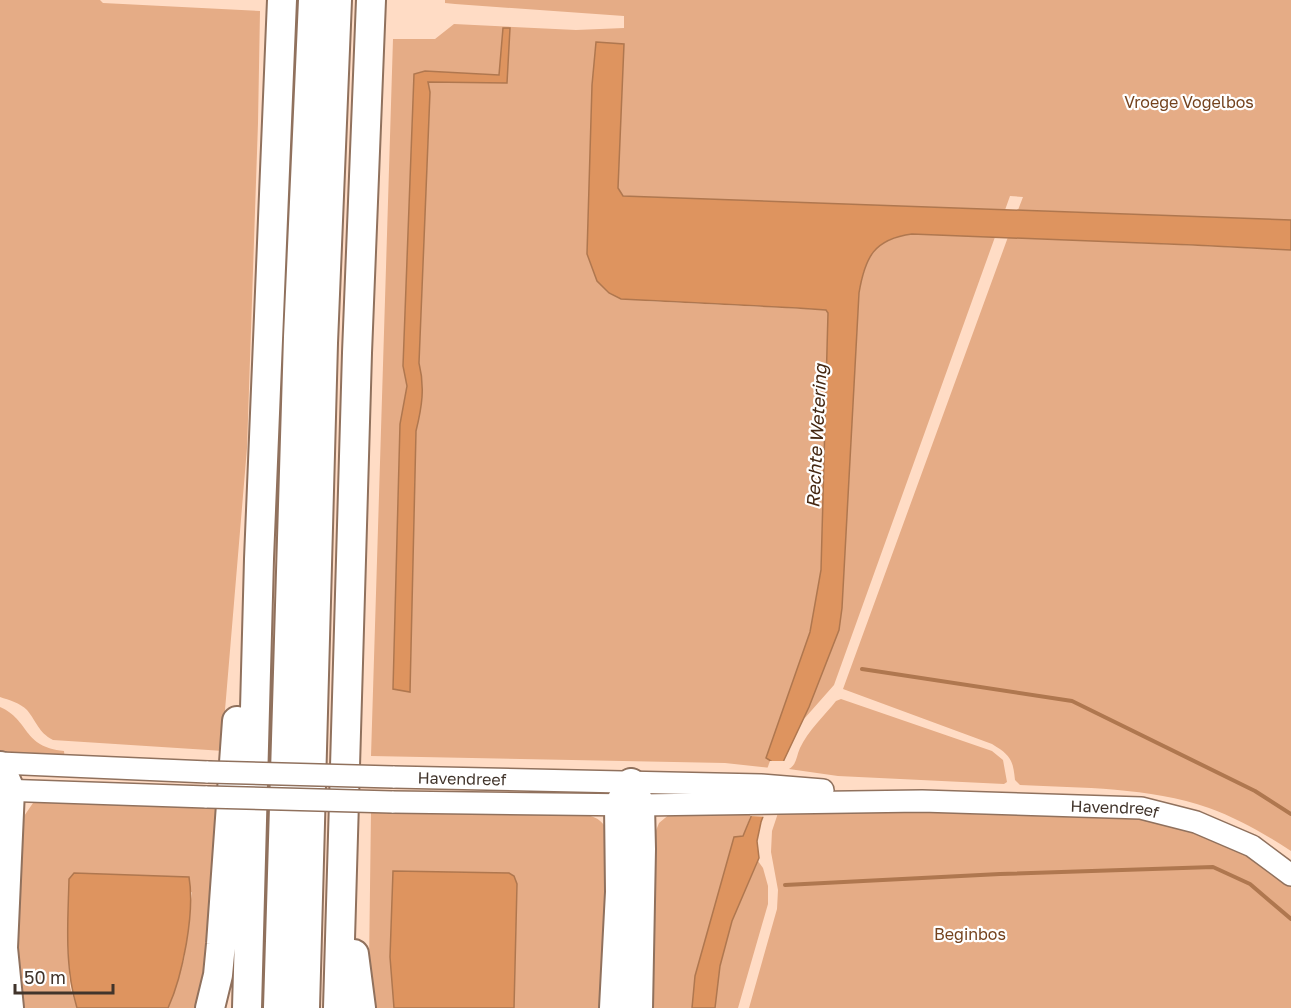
<svg xmlns="http://www.w3.org/2000/svg" width="1291" height="1008" font-family="'Golos Text',sans-serif">
  <style>
    .green { fill: #e5ac86; fill-rule: evenodd }
    .water { fill: #de945f; stroke: #af774f; stroke-width: 1.5 }
    .pier { fill: #ffdcc5 }
    .lines { fill: none; stroke-linecap: round; stroke-linejoin: round }
    .stream { stroke: #af774f; stroke-width: 4 }
    .secondary-casing { stroke: #90715d; stroke-width: 24 }
    .highway-casing { stroke: #90715d; stroke-width: 32 }
    .secondary { stroke: #fff; stroke-width: 21 }
    .highway { stroke: #fff; stroke-width: 28 }
    .secondary-bridge-casing { stroke: #90715d; stroke-width: 24; stroke-linecap: butt }
    .secondary-bridge { stroke: #fff; stroke-width: 21 }
    .labels { text-anchor: middle; stroke-width: 4.5; stroke-linejoin: round; paint-order: stroke }
    .park-label { font-size: 16px; fill: #74421d; stroke: #fff }
    .street-label { font-size: 16px; fill: #41342b; stroke: #fff }
    .water-label { font-size: 18px; font-style: italic; fill: #442610; stroke: #fff }
  </style>
  <rect width="100%" height="100%" fill="#ffdcc5"/>
  <!-- green -->
  <path class="green" d="M0 0H100L103 3 260 11 258 123 247 448 224 722V751L53 740C38 732 37 722 27 710 20 703 9 700 0 697Z
    M445 0H1291V220L1018 210 1023 197 1010 196 1005 210 623 196 618 188 623 44 596 42 592 85 587 254 646 301 826 310 828 313 821 570 810 632 766 758 772 760 771 768 725 763 371 756 393 39H435L454 24 576 30 624 28V16L455 4 445 3ZM503 28 507 83 428 81 430 92 419 363C425 387 422 407 416 430L410 692 393 688 400 424 407 385 403 366 414 74 425 71 500 75Z
    M912 234 995 237 834 685 804 719 839 630 842 608 859 293C865 257 874 239 912 234Z
    M1008 237 1291 250V851C1265 834 1237 818 1209 808 1149 787 1082 788 1020 785L1015 780C1013 759 1010 755 992 744L843 689Z
    M841 699 992 751 1003 760 1007 782 1004 784 838 776 789 769C797 764 796 757 800 748 808 731 824 716 836 701Z
    M0 707C30 720 22 747 64 751L65 761 0 754Z
    M43 800 220 808 210 945 198 1008H168L184 960 192 892 67 942 70 987 77 1008H24L19 997 15 961 20 822 33 803Z
    M753 809 743 836 734 837 695 976 692 1008H646L653 838 659 823 671 813Z
    M812 809 1143 817 1217 838 1273 870 1291 885V1008H749L777 909 778 890 771 852 772 831 779 810Z
    M371 811 581 814C601 817 605 823 611 841L603 1008H514L517 884 514 876 510 873 393 871 394 1008H372L369 965Z
    M758 861 763 868 768 886V904L738 1008H715L720 966 732 921Z"/>
  <!-- water -->
  <path class="water" d="M503 28H510L507 83 428 82 430 92 419 363C425 387 422 407 416 431L410 692 393 689 400 424 407 386 403 366 414 74 425 71 499 75Z
    M596 42 624 44 618 188 623 196 1291 220V250L1193 245 912 234C874 239 865 257 859 293L842 608 839 630 809 707 784 760 761 822 757 841 759 858 732 921 720 966 715 1008H692L695 976 734 837 743 836 771 768V761L766 758 810 632 821 570 828 313 826 310 797 308 621 299 609 293 597 281 587 254 592 85Z
    M393 871 509 873 514 876 517 884 514 1008H394L390 957Z
    M74 873 189 877C195 912 183 975 168 1008H77C64 966 68 922 69 879Z"/>
  <!-- pier -->
  <path class="pier" d="M770 761H786L767 817 750 816Z"/>
  <g class="lines">
    <!-- stream -->
    <path class="stream" d="M862 669 1072 701 1255 791 1291 814
      M785 885 1000 874 1213 867 1250 884 1291 919"/>
    <defs>
      <g id="secondary">
        <path d="M0 763 208 772"/>
        <path id="s1" d="M393 777 761 785 823 790"/>
        <path d="M0 790 207 797"/>
        <path id="s2" d="M392 802 640 805 922 801 1141 808 1196 822 1252 846 1291 875"/>
      </g>
      <path id="highway" d="M0 766 10 790 3 948 9 1008
        M631 783 640 805 641 849 638 1008
        M354 954 361 1008
        M210 1008 218 975 221 944 237 721
        M247 1008 259 559 282 0
        M278 1008 298 337 313 0
        M305 1008 323 343 337 0
        M338 1008 357 353 371 0
        M614 1008 620 892 619 805 631 783"/>
    </defs>
    <!-- secondary casing -->
    <use href="#secondary" class="secondary-casing"/>
    <!-- highway casing -->
    <use href="#highway" class="highway-casing"/>
    <!-- secondary -->
    <use href="#secondary" class="secondary"/>
    <!-- highway -->
    <use href="#highway" class="highway"/>
    <defs>
      <path id="secondary-bridge" d="M208 772 393 777
        M207 797 392 802"/>
    </defs>
    <!-- secondary-bridge casing -->
    <use href="#secondary-bridge" class="secondary-bridge-casing"/>
    <!-- secondary-bridge -->
    <use href="#secondary-bridge" class="secondary-bridge"/>
  </g>
  <g class="labels">
    <!-- park labels -->
    <g class="park-label">
      <text x="1189" y="108">Vroege Vogelbos</text>
      <text x="970" y="940">Beginbos</text>
    </g>
    <!-- street labels -->
    <g class="street-label">
      <text dy="6" stroke="none"><textPath href="#s1" startOffset="69">Havendreef</textPath></text>
      <text dy="6" stroke="none"><textPath href="#s2" startOffset="723">Havendreef</textPath></text>
    </g>
    <!-- water labels -->
    <g class="water-label">
      <text transform="translate(817 436) rotate(-87)" y="6">Rechte Wetering</text>
    </g>
  </g>
  <!-- scale -->
  <path d="M15 984v9h98v-9" fill="none" stroke="#41342b" stroke-width="3"/>
  <text x="24" y="984" font-size="18" fill="#41342b" stroke="#ffffff" stroke-width="4.5" paint-order="stroke">50 m</text>
</svg>
